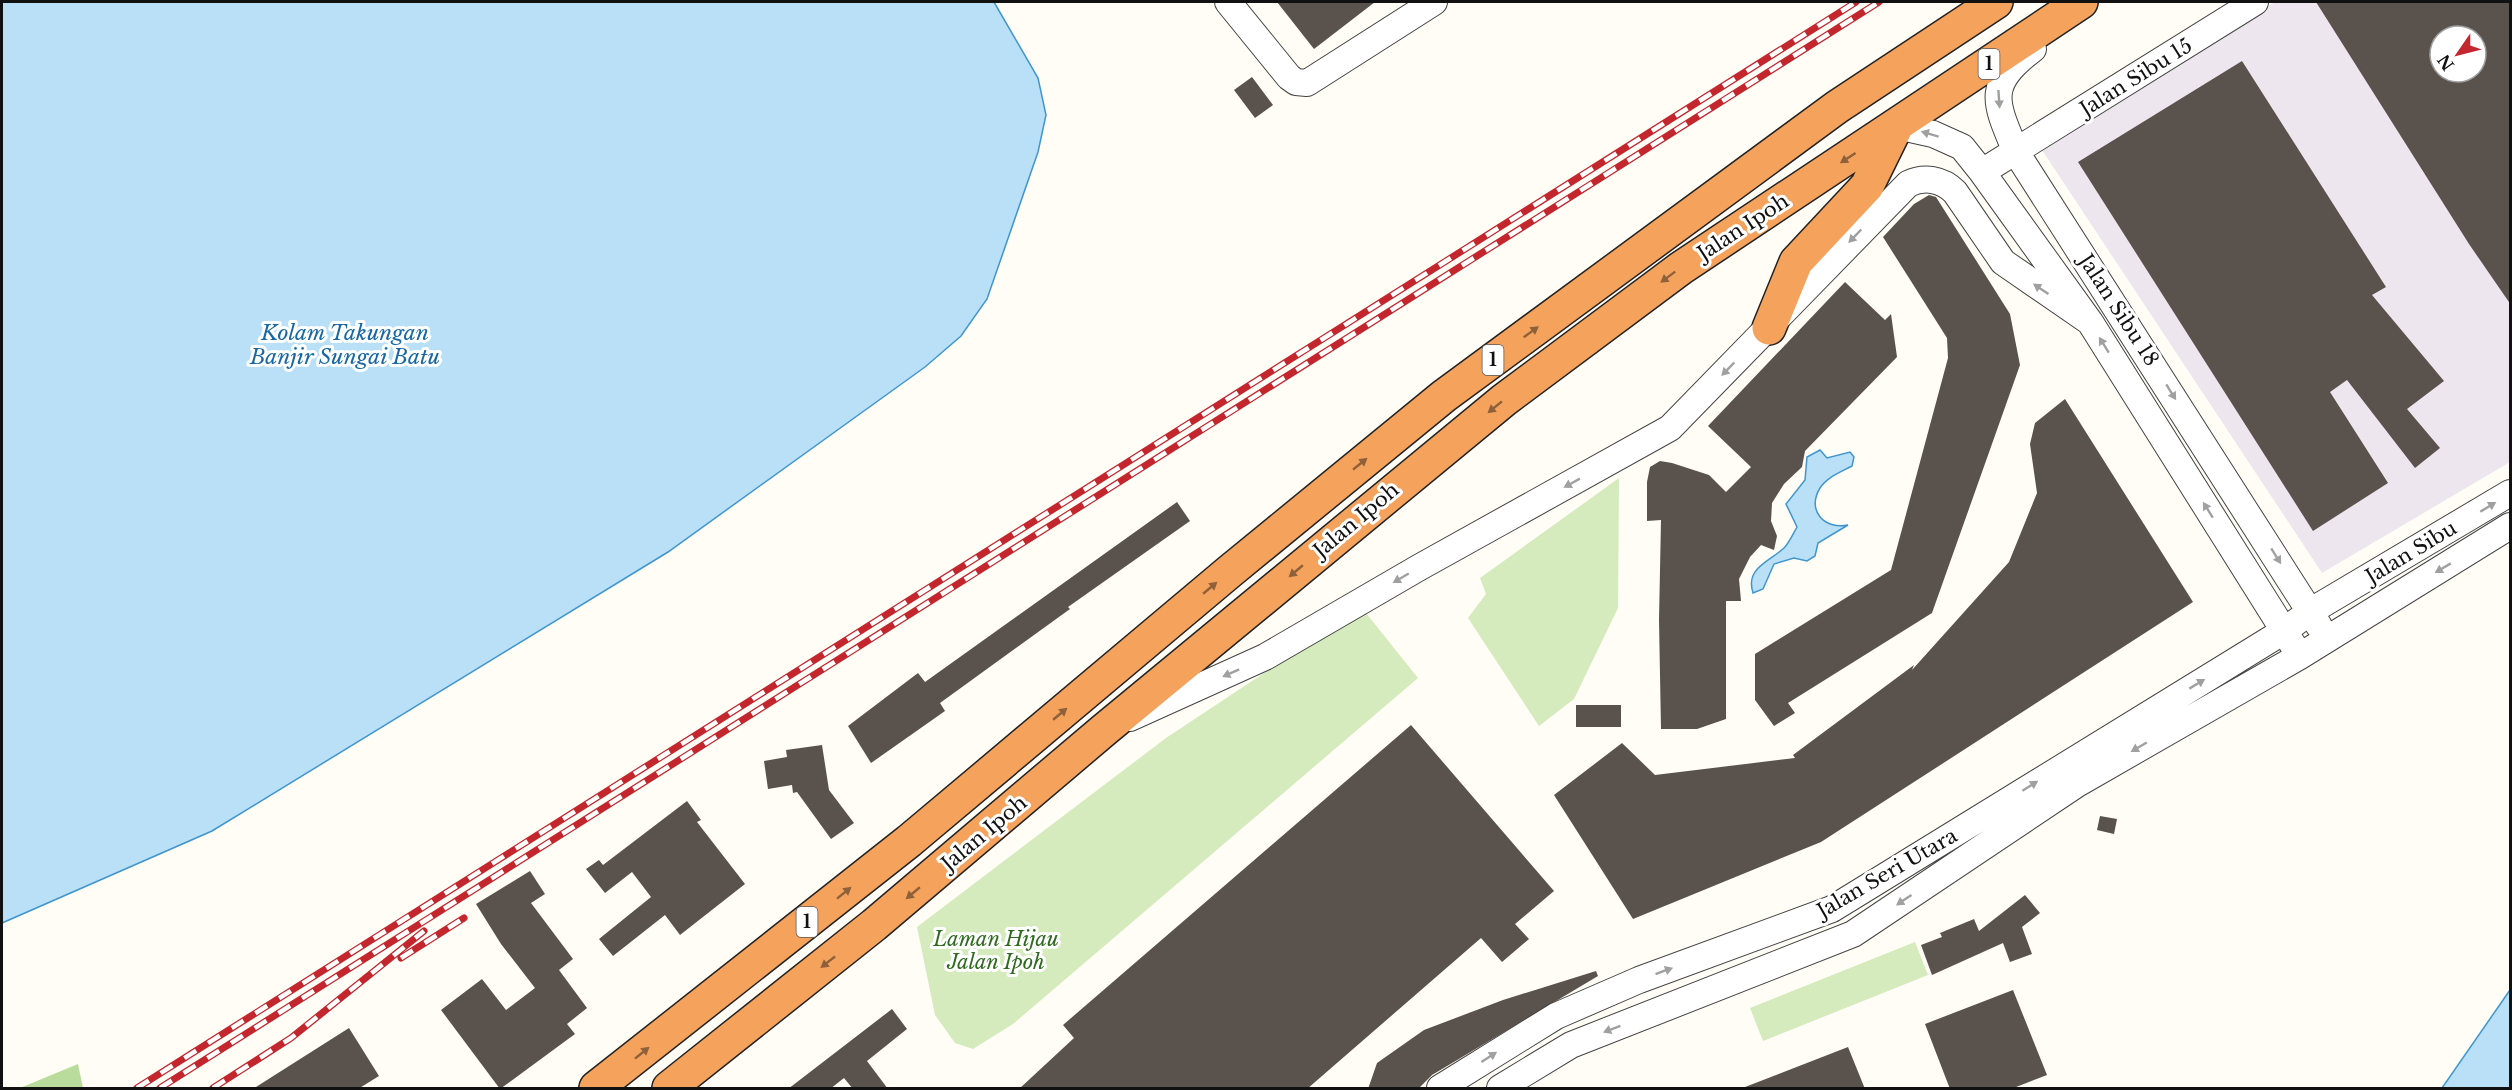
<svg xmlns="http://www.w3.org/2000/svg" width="2512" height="1090" font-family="'Libre Baskerville',serif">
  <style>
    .industrial { fill: #eee6ef; fill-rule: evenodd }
    .green { fill: #d5ebbd }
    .forest { fill: #b9dc9c }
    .water { fill: #b9e0f7; stroke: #3f96cf; stroke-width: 1.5 }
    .building { fill: #5a524d; fill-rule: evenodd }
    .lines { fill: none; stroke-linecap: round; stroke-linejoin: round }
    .minor-casing { stroke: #444; stroke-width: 28 }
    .highway-casing { stroke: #222; stroke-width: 36 }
    .minor { stroke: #fff; stroke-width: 26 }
    .highway { stroke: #f5a25d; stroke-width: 33 }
    .rail-casing { stroke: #c4262e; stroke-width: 7 }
    .rail { stroke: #fff; stroke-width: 4.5; stroke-dasharray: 14; stroke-linecap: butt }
    .oneway { fill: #a0a0a0 }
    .oneway2 { fill: #8e613b }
    .labels { text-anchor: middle; stroke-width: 6; stroke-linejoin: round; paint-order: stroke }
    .shield { fill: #fff; stroke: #585858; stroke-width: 1.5 }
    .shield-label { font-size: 18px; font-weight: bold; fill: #111 }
    .street-label { font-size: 20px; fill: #111; stroke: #fff }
    .park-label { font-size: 20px; font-style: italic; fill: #2f6b1f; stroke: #fff }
    .water-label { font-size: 21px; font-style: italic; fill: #1768a6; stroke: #fff }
  </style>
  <rect width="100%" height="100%" fill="#fffdf5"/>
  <!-- industrial -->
  <path class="industrial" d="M2275 2H2510V462L2322 573 2040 147ZM2440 36H2476V72H2440Z"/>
  <!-- green -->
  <path class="green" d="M1619 478 1618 608 1574 699 1539 726 1468 618 1486 594 1480 578Z
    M1362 608 1418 678 1013 1024 973 1049 955 1043 935 1015 917 927 1166 738Z
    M1915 942 1928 975 1763 1041 1750 1008Z"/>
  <!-- forest -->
  <path class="forest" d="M78 1064 83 1088H20Z"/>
  <!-- water -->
  <path class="water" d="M2 2H994L1038 78 1046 115 1038 152 987 299 961 336 925 367 668 552 212 831 2 923Z
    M1820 450 1827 458 1850 452 1854 457 1852 466C1841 472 1827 477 1820 488 1806 511 1825 530 1848 525L1818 543 1815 556 1807 561 1794 558 1774 564 1763 589 1753 593C1745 568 1769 562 1784 548 1789 543 1793 534 1797 527L1786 504 1805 480 1807 457Z
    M2510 990V1088H2442Z"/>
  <!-- building -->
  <path class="building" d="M1277 2H1375L1314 49Z
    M2316 2H2511V305L2469 244ZM2440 36H2476V72H2440Z
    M2242 61 2386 287 2372 295 2444 381 2407 409 2440 448 2415 468 2347 380 2330 392 2388 483 2313 531 2078 162Z
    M1252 77 1273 105 1255 118 1234 90Z
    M1929 195 1936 197 2010 314 2020 365 1932 613 1788 703 1795 713 1774 726 1755 700V654L1891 570 1948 358 1947 338 1883 237 1914 204Z
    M1845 282 1885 320 1891 314 1897 357 1805 451 1802 467 1784 484 1772 503 1771 521 1777 536 1774 550 1761 545 1750 557 1739 579 1741 601H1726V719L1697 729H1661L1659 620 1661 520 1647 521V482L1650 467 1660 461 1672 463 1709 475 1726 492 1751 467 1708 426Z
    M2065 399 2193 602 1821 842 1633 919 1554 795 1622 743 1655 775 1795 758 1793 755 1914 665 1912 670 2009 562 2037 493 2030 444 2035 423Z
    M1177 502 1190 521 1068 607 1070 609 940 703 945 711 871 763 848 726 918 673 925 682Z
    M1576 705H1621V727H1576Z
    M1411 725 1554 891 1515 924 1529 939 1502 962 1481 938 1307 1089H1019L1074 1038 1063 1025Z
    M822 745 829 790 854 823 831 839 797 792 793 793 792 785 768 789 764 761 787 757 786 750Z
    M687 801 701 820 697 822 745 884 680 935 665 915 613 956 599 939 651 897 632 872 605 893 586 869 599 860 603 865Z
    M2100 816 2117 819 2114 834 2097 830Z
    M530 871 545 894 531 903 573 959 559 970 587 1008 567 1024 575 1034 500 1089 441 1010 482 979 506 1010 535 988 501 944 476 904Z
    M2025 895 2040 913 2022 927 2032 954 2010 962 2003 943 1932 975 1921 945 1942 937 1940 933 1974 919 1979 931Z
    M1596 971 1598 976 1432 1075 1418 1089H1368L1377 1063 1424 1030 1503 1000Z
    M2013 990 2047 1075 2011 1089H1950L1925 1024Z
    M892 1009 907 1029 867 1061 888 1089H853L844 1078 830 1089H788Z
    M349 1028 379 1076 358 1089H253Z
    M1848 1047 1865 1089H1745V1087Z"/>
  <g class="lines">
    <defs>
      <path id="minor" d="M1228 2 1289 77 1296 82 1307 83 1434 2
        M2033 49C1985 85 1995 102 2016 152L2319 626
        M1897 126 1933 134 1962 147 1982 172 2090 322 2293 645
        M1982 172 2255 2
        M1130 718 1265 657 1420 567 1670 428 1908 184C1924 176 1942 179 1955 192L2003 262 2090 322
        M1440 1088 1556 1016 1639 980 1832 909 2284 631 2311 611 2510 493
        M1500 1088 1571 1045 1853 934 2077 784 2300 656 2510 526"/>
      <path id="highway" d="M1769 328 1796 262 1867 186 1896 127
        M596 1088 909 841 1229 572 1444 396 1837 107 1996 2
        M669 1088 874 925 1104 730 1504 400 1681 268 2081 2"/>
    </defs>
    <!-- minor casing -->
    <use href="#minor" class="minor-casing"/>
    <!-- highway casing -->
    <use href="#highway" class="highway-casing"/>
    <!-- minor -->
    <use href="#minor" class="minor"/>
    <!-- highway -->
    <use href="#highway" class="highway"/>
    <defs>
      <path id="rail" d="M401 958 464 918
        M137 1088 1856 2
        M160 1088 1879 2
        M213 1088 291 1038 424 931"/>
    </defs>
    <!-- rail casing -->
    <use href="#rail" class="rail-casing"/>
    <!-- rail -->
    <use href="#rail" class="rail"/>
  </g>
  <!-- one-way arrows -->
  <defs><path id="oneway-solid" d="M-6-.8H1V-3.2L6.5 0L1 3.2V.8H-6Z" transform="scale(1.5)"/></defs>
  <g class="oneway">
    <use href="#oneway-solid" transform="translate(1999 99) rotate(86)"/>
    <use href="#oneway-solid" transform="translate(1930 134) rotate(-163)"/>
    <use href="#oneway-solid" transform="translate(1855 236) rotate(134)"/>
    <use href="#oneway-solid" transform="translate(2041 289) rotate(-146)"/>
    <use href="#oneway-solid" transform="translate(2104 345) rotate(-122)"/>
    <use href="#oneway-solid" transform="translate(1728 369) rotate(134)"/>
    <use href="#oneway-solid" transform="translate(2171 392) rotate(58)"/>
    <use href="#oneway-solid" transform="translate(1572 483) rotate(151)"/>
    <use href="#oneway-solid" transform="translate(2488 507) rotate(-31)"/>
    <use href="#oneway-solid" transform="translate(2208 510) rotate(-122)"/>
    <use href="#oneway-solid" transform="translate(2276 556) rotate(58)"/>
    <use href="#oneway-solid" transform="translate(2443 568) rotate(149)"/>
    <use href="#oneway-solid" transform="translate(1401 578) rotate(150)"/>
    <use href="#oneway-solid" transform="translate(1231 673) rotate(156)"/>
    <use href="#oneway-solid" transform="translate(2197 684) rotate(-31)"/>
    <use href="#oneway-solid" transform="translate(2139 747) rotate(150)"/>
    <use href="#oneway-solid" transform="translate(2030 786) rotate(-32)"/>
    <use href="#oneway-solid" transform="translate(1904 900) rotate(146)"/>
    <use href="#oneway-solid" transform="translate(1664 971) rotate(-20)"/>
    <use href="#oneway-solid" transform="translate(1612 1029) rotate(159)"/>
    <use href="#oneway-solid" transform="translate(1489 1057) rotate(-33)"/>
  </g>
  <g class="oneway2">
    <use href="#oneway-solid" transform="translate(1848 158) rotate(147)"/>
    <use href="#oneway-solid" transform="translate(1668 277) rotate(143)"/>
    <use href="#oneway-solid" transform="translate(1531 332) rotate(-36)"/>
    <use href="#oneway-solid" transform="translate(1495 407) rotate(141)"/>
    <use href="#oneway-solid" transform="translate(1360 464) rotate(-39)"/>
    <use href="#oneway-solid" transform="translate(1296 571) rotate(140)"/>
    <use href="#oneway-solid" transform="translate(1210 588) rotate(-40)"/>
    <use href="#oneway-solid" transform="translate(1060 714) rotate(-40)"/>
    <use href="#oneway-solid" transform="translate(844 893) rotate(-39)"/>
    <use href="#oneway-solid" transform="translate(913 893) rotate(140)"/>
    <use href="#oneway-solid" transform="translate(828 962) rotate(142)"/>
    <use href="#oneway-solid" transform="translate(642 1053) rotate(-39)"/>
  </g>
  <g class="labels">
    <!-- shield labels -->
    <g class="shield">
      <rect x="1978.5" y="49" width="21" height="30" rx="4.5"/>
      <rect x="1482.5" y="345" width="21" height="30" rx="4.5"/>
      <rect x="796.5" y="907" width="21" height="30" rx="4.5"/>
    </g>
    <g class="shield-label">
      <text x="1989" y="70">1</text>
      <text x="1493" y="366">1</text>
      <text x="807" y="928">1</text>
    </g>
    <!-- street labels -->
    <g class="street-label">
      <text transform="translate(2136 77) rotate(-32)" y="7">Jalan Sibu 15</text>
      <text transform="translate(1743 227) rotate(-33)" y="7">Jalan Ipoh</text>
      <text transform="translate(2119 310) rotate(57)" y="7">Jalan Sibu 18</text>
      <text transform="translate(1356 520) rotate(-40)" y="7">Jalan Ipoh</text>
      <text transform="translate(2411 552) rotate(-31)" y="7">Jalan Sibu</text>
      <text transform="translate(984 833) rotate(-40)" y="7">Jalan Ipoh</text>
      <text transform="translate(1887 873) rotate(-30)" y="7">Jalan Seri Utara</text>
    </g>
    <!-- park labels -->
    <g class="park-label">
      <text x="996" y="946">Laman Hijau<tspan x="996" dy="23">Jalan Ipoh</tspan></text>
    </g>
    <!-- water labels -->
    <g class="water-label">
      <text x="345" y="340">Kolam Takungan<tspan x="345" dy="24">Banjir Sungai Batu</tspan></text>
    </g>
  </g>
  <!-- border -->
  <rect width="2512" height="1090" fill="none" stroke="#111111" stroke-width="6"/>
  <!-- north arrow -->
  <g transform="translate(2458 54) rotate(235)"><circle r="28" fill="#ffffff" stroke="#a0a0a0" stroke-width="1.5"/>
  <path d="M0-4.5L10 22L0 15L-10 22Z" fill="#c4262e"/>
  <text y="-9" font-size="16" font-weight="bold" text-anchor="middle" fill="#111111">N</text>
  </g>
</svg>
